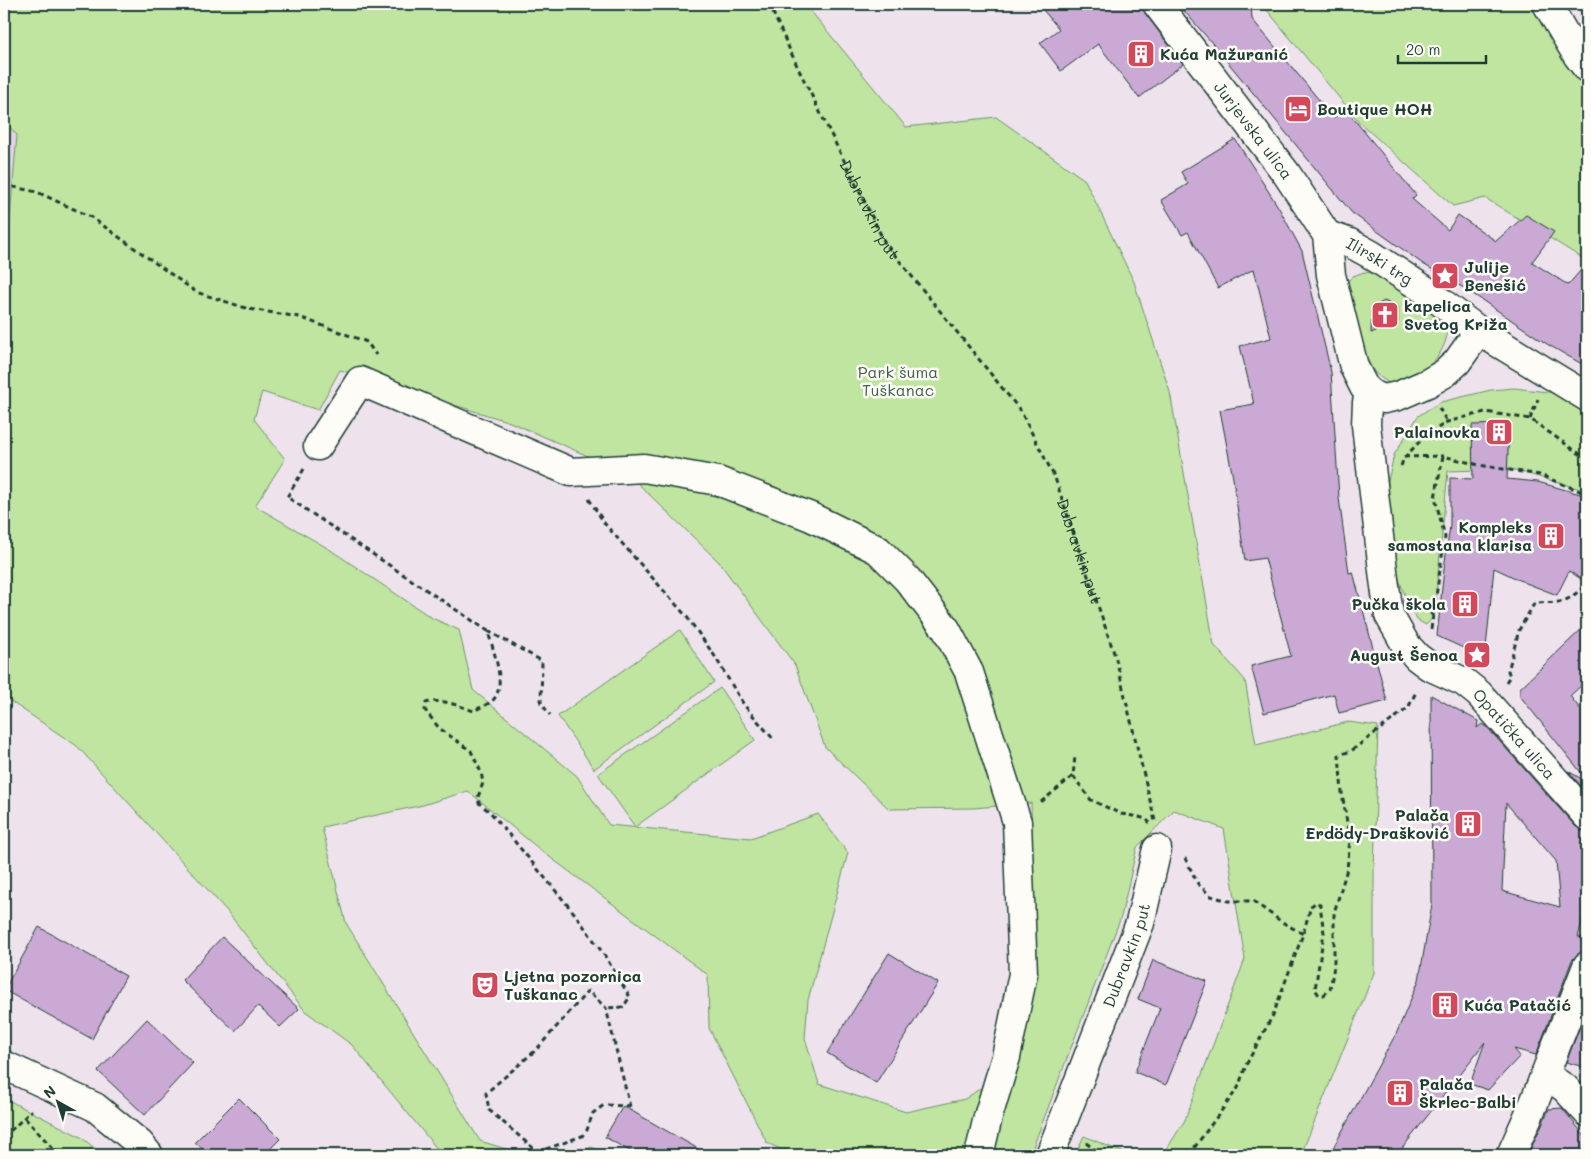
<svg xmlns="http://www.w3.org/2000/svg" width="1591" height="1159" font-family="Mali,sans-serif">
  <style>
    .built { fill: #e3d2e6 }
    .green { fill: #bfe5a0; stroke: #6f916a; fill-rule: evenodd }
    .building { fill: #caaad5; stroke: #1f3d34; fill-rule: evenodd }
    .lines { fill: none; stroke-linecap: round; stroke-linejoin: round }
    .minor-casing { stroke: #1f3d34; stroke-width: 31 }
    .path { stroke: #1f3d34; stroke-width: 3; stroke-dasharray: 5 4; stroke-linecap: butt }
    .minor { stroke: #fdfcf7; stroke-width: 28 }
    .labels { text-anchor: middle; stroke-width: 5; stroke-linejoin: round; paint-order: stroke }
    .poi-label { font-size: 16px; font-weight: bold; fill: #1f3d34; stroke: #fdfcf7; text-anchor: start }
    .street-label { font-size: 16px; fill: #1f3d34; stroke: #fdfcf7 }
    .park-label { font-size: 16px; fill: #3f5f4a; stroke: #fdfcf7 }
  </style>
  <rect width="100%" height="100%" fill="#eee3ed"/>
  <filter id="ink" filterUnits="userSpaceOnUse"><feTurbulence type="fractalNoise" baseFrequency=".02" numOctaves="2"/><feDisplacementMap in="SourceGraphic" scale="10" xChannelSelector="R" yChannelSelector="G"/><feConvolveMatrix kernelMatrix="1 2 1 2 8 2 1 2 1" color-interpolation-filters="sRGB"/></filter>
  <g filter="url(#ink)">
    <!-- built -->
    <path class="built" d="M4 121 17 135 8 241 4 247Z"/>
    <!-- green -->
    <path class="green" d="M4 4H805L906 127 996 117 1085 180 1134 282 1170 392 1214 645 1245 680 1256 745 1348 722 1378 726 1374 872V973L1301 1155H1163L1185 1120 1245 959 1224 829 1174 810 1137 847 1121 917 1030 1155H794L767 1143 709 1028 708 975 543 852 468 791 423 805 322 827 346 923 480 1141 526 1155H442L352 1045 305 1011 226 910 77 746 4 697V247L8 241 17 135 4 121ZM340 370 510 422 627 473 719 562 795 665 825 747 889 809 974 808 1031 803 1035 965 1015 1064 965 1099 906 1112 819 1084 805 1038 808 1000 848 853 818 814 751 838 609 825 577 776 473 690 459 630 432 618 329 549 255 506 285 459 254 419 262 392 318 410Z
      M1262 4H1531L1587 81V261L1485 198 1453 206 1360 123Z
      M1364 272 1372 273 1437 312C1439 314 1443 317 1445 321 1452 334 1441 355 1431 364 1420 373 1404 379 1391 384 1386 381 1379 377 1375 373 1360 353 1349 308 1346 283L1353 276Z
      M1514 388 1556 393 1587 413V491L1511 469 1448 471 1434 616 1426 625 1417 620 1409 606 1400 582 1389 545 1388 481 1394 455 1418 416 1432 407 1441 402 1491 390Z
      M680 630 714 682 594 769 558 716Z
      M720 688 755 740 635 827 598 774Z
      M4 1098 81 1137 103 1155H4Z
      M1084 1136 1129 1155H1075Z
      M592 1147 607 1155H570Z"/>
    <!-- building -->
    <path class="building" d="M1038 4H1142L1145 13 1183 64 1139 98 1098 44 1061 71 1040 43 1059 29Z
      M1178 4H1251L1252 19 1334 118 1344 107 1416 195 1412 199 1448 230 1458 215 1496 241 1526 215 1554 232 1532 262 1568 285 1587 263V367L1547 344 1467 290 1423 264 1352 213 1212 43Z
      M1235 139 1279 208 1302 251 1331 372 1339 498 1349 573 1353 572 1387 701 1339 713 1334 694 1264 713 1251 666 1291 656 1265 558 1245 561 1233 478 1220 410 1254 404 1240 346 1271 338 1254 269 1218 288 1188 232 1182 235 1161 200 1188 184 1181 172Z
      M1384 301 1398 307V322L1371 333 1372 308Z
      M1509 424 1507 479 1538 482 1587 496V583L1569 571 1557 595 1526 583 1494 568 1485 658 1437 636 1444 569 1450 526V478L1473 479 1472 425Z
      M1587 624V680L1570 696 1587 718V780L1520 696V688Z
      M1431 695 1478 721 1477 728 1482 724 1486 726 1575 826 1582 831H1587V903L1578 937 1587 938V951L1578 954 1572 960 1536 1055 1514 1049 1520 1056 1488 1090 1470 1084 1485 1042 1397 1155H1329L1397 1032 1419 980 1432 904ZM1506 803 1556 861 1560 907 1502 891Z
      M1568 771 1587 782V793Z
      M39 927 126 976 92 1039 4 990Z
      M222 937 299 1009 280 1027 258 1006 235 1031 182 980Z
      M889 953 938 983 876 1083 827 1053Z
      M1153 960 1207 981 1166 1085 1135 1072 1160 1008 1138 999Z
      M1587 1009V1068L1566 1062Z
      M147 1019 193 1063 145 1115 98 1071Z
      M239 1098 280 1139 264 1155H209L195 1142Z
      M623 1106 709 1155H637L605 1137Z
      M1562 1108 1587 1139V1155H1528L1549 1109Z"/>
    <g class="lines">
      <defs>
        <g id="minor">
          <path id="s2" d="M1157 4 1286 173 1327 235 1331 275 1354 367 1364 387 1371 394 1384 399 1398 396 1428 383 1445 373 1457 362 1479 331"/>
          <path d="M1547 4 1577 55 1587 68"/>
          <path id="s3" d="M1327 235 1350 243 1370 254 1425 290 1479 331 1587 397"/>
          <path id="s4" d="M1371 394 1367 402 1366 425 1384 579 1389 615 1406 645 1417 657 1429 666 1464 682 1479 694 1587 816"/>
          <path d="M318 446 360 381 571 472 644 468 718 481 811 517 878 550 907 579 946 629 969 672 1017 822 1023 974 1006 1057 988 1117 979 1155"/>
          <path d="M4 1065 95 1107 140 1144 149 1155"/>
          <path d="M1545 1075 1565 1088 1587 1112"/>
          <path id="s5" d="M1050 1155 1140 923 1157 849"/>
          <path d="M1511 1155 1534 1103 1587 966"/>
        </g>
      </defs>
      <!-- minor casing -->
      <use href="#minor" class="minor-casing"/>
      <!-- path -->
      <g class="path">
        <path id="s1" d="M769 4 798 68 885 243 1020 410 1055 478 1116 659 1155 821"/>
        <path d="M4 185 37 192 91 217 196 292 249 309 299 317 367 342 376 355"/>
        <path d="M1439 408 1447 422"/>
        <path d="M1530 419 1538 399"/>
        <path d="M1404 457 1443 456"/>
        <path d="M1401 466 1404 458 1423 438 1447 422 1485 412 1530 419 1587 459"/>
        <path d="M304 469 287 497 488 631C492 648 507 683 494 699 490 704 480 707 474 711 459 706 442 698 426 703L425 710 439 728 471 751 481 772 483 783 478 797 479 803 491 813 575 914 605 956 630 997 623 1007 606 1008"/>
        <path d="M589 499 605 524 687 617 714 655 744 705 775 741"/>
        <path d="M1416 602 1434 616"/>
        <path d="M1431 629 1445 537 1435 498 1443 456 1479 465 1540 475 1587 494"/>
        <path d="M488 631 542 661 541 703 550 715"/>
        <path d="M1506 682 1510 676 1508 671 1519 630 1534 604C1544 601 1554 604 1563 601 1572 598 1580 590 1587 584"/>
        <path d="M1073 776 1091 800 1121 814 1139 817 1146 819 1150 823"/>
        <path d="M1041 802 1073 776 1075 756"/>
        <path d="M1185 858 1198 884 1211 896 1229 901H1253L1282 922 1303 934"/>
        <path d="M630 1106 604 1105 593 1113 587 1130 582 1136 541 1151 533 1148 489 1110 486 1093 536 1050 588 991 606 1008 631 1111"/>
        <path d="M25 1118 59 1155"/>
        <path d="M4 1137 32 1110"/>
        <path d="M1086 1143 1102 1155"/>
        <path d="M1189 1155 1238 1088 1246 1065 1273 1015 1303 934 1311 906 1317 902 1320 905 1324 933 1315 989 1319 995H1324L1330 989 1334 966V913L1347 869 1350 840 1342 793 1339 755 1351 751 1408 708 1416 692"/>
      </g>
      <!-- minor -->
      <use href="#minor" class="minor"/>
    </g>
  </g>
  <!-- icons -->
  <defs>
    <symbol id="building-square" viewBox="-11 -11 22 22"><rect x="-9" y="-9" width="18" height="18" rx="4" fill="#d1495b" stroke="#fdfcf7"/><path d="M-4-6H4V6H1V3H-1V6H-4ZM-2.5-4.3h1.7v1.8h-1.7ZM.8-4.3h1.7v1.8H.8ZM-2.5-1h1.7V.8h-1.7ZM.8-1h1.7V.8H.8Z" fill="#fff"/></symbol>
    <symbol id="hotel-square" viewBox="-11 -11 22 22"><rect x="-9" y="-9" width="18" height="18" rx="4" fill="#d1495b" stroke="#fdfcf7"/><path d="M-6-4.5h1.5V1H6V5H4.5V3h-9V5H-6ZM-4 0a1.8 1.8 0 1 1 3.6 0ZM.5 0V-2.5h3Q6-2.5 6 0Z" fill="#fff"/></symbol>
    <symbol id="sight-square" viewBox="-11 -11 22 22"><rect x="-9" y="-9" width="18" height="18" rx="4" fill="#d1495b" stroke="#fdfcf7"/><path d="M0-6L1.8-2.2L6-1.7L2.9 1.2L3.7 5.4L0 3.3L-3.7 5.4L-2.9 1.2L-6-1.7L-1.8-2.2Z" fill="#fff"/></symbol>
    <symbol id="church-square" viewBox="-11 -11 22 22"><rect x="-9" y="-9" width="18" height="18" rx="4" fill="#d1495b" stroke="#fdfcf7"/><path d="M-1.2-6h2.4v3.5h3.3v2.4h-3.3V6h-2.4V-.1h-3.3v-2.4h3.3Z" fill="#fff"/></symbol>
    <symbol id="theatre-square" viewBox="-11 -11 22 22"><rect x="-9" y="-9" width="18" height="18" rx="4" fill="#d1495b" stroke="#fdfcf7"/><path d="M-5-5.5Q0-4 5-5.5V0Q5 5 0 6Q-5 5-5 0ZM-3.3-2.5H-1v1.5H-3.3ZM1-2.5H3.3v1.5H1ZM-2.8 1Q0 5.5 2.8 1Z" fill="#fff"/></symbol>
  </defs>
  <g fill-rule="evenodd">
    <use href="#building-square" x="1125" y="38" width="32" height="32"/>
    <use href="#hotel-square" x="1282" y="93" width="32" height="32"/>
    <use href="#sight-square" x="1429" y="260" width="32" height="32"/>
    <use href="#church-square" x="1369" y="299" width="32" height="32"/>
    <use href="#building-square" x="1483" y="416" width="32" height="32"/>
    <use href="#building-square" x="1535" y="520" width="32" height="32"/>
    <use href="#building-square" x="1449" y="588" width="32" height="32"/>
    <use href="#sight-square" x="1461" y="639" width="32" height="32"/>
    <use href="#building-square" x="1452" y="808" width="32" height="32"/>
    <use href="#theatre-square" x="469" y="969" width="32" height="32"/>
    <use href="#building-square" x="1429" y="989" width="32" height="32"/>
    <use href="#building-square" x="1384" y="1077" width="32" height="32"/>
  </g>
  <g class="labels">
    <!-- poi labels -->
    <g class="poi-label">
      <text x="1160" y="60">Kuća Mažuranić</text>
      <text x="1317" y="115">Boutique HOH</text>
      <text x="1464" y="273">Julije<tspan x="1464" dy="18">Benešić</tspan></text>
      <text x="1404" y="312">kapelica<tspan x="1404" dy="18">Svetog Križa</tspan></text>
      <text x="1480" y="438" text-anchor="end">Palainovka</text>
      <text x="1532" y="533" text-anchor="end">Kompleks<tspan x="1532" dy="18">samostana klarisa</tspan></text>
      <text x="1446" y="610" text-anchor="end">Pučka škola</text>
      <text x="1458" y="661" text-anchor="end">August Šenoa</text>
      <text x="1449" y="821" text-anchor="end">Palača<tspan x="1449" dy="18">Erdödy-Drašković</tspan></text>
      <text x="504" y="982">Ljetna pozornica<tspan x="504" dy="18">Tuškanac</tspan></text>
      <text x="1464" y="1011">Kuća Patačić</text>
      <text x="1419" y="1090">Palača<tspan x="1419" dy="18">Škrlec-Balbi</tspan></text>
    </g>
    <!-- street labels -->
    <g class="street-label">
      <text dy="6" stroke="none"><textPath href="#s2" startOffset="159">Jurjevska ulica</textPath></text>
      <text dy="6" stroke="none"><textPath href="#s1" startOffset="229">Dubravkin put</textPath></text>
      <text dy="6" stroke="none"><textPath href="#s3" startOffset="59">Ilirski trg</textPath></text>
      <text dy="6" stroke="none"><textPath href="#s1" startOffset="634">Dubravkin put</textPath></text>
      <text dy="6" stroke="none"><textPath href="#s4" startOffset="400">Opatička ulica</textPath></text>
      <text dy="6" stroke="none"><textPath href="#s5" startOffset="214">Dubravkin put</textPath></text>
    </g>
    <!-- park labels -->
    <g class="park-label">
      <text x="898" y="378">Park šuma<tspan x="898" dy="18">Tuškanac</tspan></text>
    </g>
  </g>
  <!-- margin -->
  <rect width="1591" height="1159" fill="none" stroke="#fdfcf7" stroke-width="20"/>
  <rect x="10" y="10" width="1571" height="1139" fill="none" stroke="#1f3d34" stroke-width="2" filter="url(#ink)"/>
  <!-- north arrow -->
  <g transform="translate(58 1102) rotate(321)" stroke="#fdfcf7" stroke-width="4" paint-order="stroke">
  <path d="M0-4L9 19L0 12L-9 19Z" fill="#1f3d34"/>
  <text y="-8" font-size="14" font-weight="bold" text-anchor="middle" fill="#1f3d34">N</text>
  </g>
  <!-- scale -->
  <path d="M1398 55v8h88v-8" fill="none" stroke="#1f3d34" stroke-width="2.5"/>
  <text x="1406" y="55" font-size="15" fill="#1f3d34" stroke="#fdfcf7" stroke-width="4" paint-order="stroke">20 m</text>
</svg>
